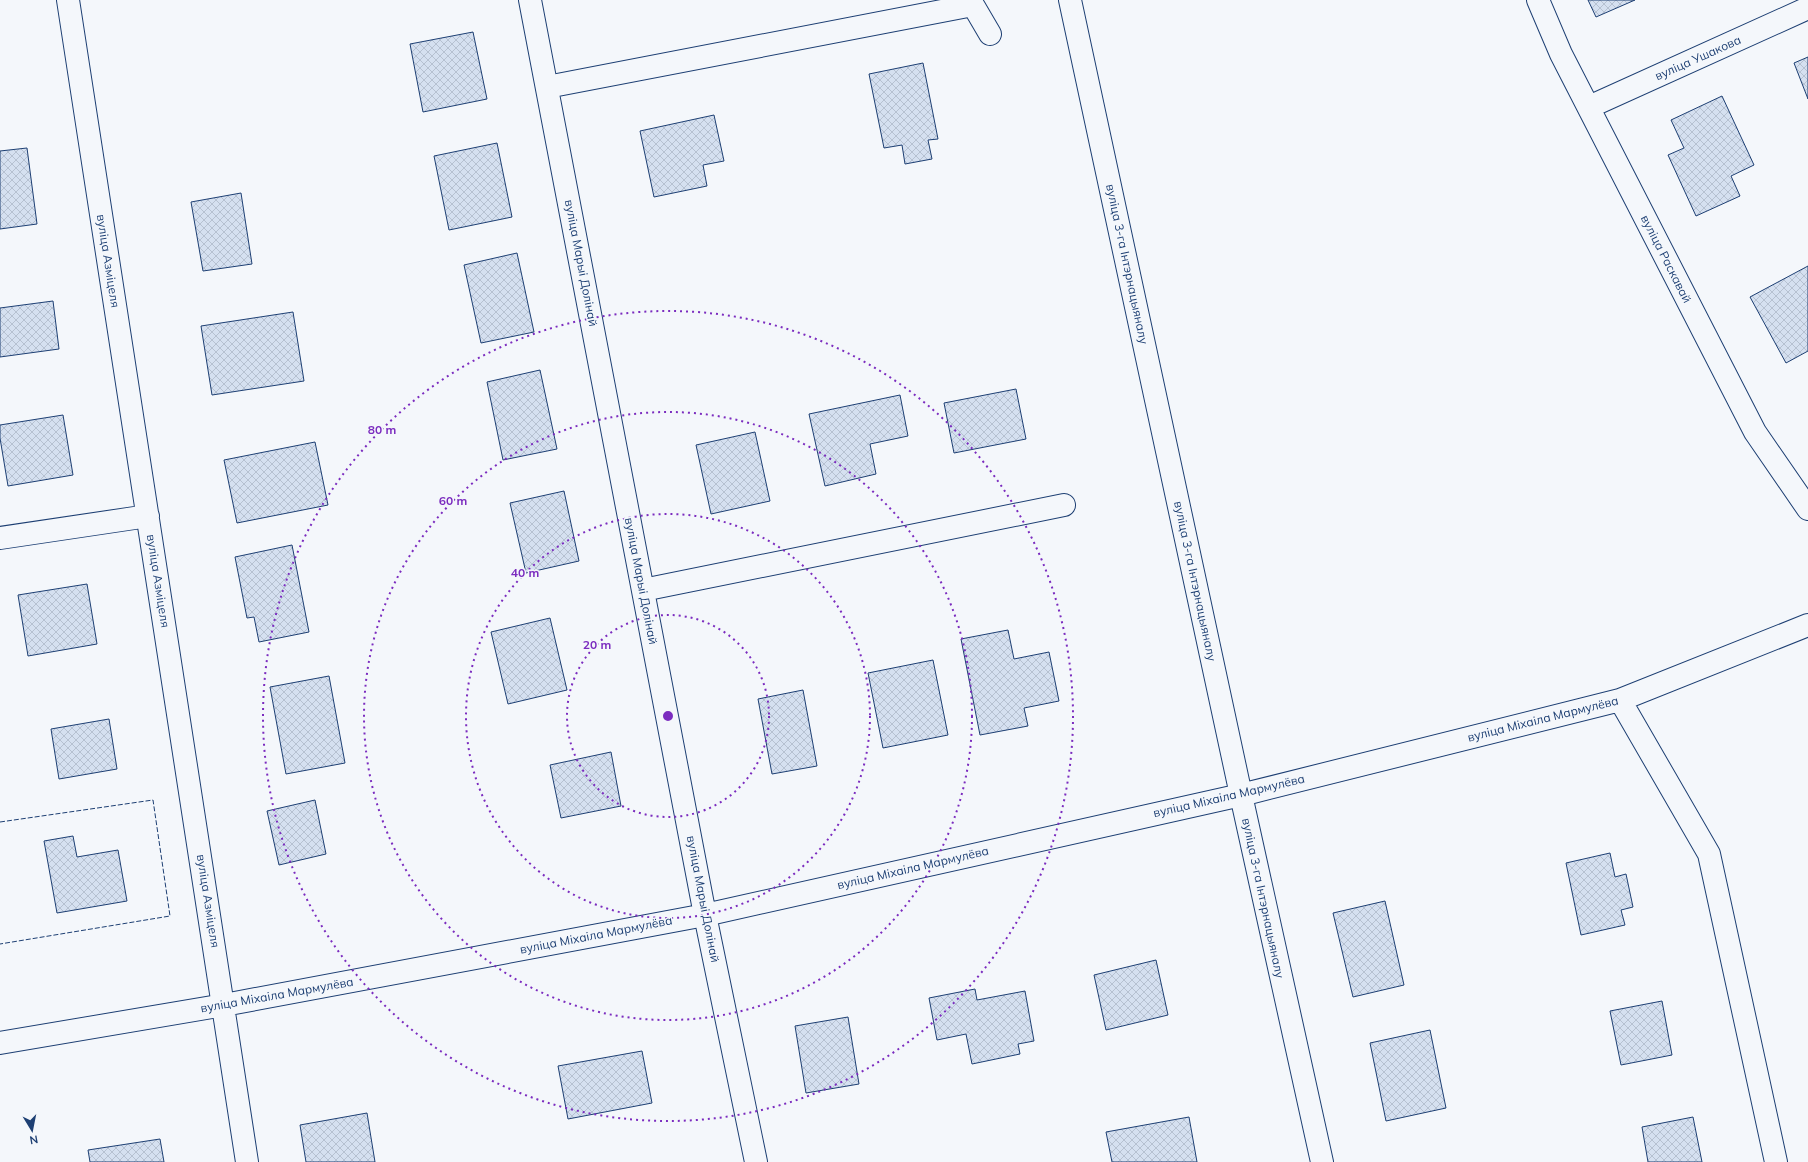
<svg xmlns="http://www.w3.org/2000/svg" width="1808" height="1162" font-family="Mulish,sans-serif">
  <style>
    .building { fill: url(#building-cross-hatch); stroke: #1d3f73 }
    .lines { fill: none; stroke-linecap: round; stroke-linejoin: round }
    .minor-casing { stroke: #1d3f73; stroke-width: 24 }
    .minor { stroke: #f4f7fb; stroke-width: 22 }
    .fence { stroke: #1d3f73; stroke-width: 1; stroke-dasharray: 5 2; stroke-linecap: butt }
    .ring { fill: none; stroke: #7b2cbf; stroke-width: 2; stroke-dasharray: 2 4 }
    .labels { text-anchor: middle; stroke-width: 3; stroke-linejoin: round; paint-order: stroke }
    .street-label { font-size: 12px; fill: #1d3f73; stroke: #f4f7fb }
    .centre { fill: #7b2cbf; stroke: #f4f7fb; stroke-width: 2 }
    .ring-label { font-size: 12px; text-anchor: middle; font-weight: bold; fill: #7b2cbf; stroke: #f4f7fb; stroke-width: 3; stroke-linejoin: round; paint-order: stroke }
  </style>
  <defs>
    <pattern id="building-cross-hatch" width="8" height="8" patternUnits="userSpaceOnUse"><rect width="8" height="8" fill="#d5e0f0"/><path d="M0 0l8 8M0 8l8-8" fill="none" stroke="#b6c1d1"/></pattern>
  </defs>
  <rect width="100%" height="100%" fill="#f4f7fb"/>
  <!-- building -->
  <path class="building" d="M1588 0H1635L1596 17Z
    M473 32 487 99 423 112 410 44Z
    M1808 57V99L1794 63Z
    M923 63 938 139 928 140 932 159 905 164 902 145 884 148 869 74Z
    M1722 96 1754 165 1731 176 1740 196 1696 216 1668 155 1684 148 1671 120Z
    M714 115 724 161 703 165 707 186 654 197 640 131Z
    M497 143 512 217 449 230 434 156Z
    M27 148 37 224 0 229V151Z
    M241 193 252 264 203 271 191 202Z
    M517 253 534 332 481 343 464 265Z
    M1808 266V351L1786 363 1750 297Z
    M53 301 59 349 0 357V308Z
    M293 312 304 381 212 395 201 326Z
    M540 370 557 449 503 460 487 382Z
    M1016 389 1026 439 954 453 944 403Z
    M900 395 908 436 870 444 876 474 825 486 809 414Z
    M63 415 73 475 8 486 0 438V425Z
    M755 432 770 501 711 514 696 445Z
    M315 442 328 505 237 523 224 460Z
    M564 491 579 561 526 573 510 503Z
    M292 545 309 632 259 642 254 617 247 618 235 557Z
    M87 584 97 644 28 656 18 595Z
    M550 618 567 690 508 704 491 632Z
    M1008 630 1014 659 1049 652 1059 701 1024 708 1028 726 980 735 961 639Z
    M933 660 948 735 883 748 868 673Z
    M329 676 345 763 286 774 270 687Z
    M803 690 817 766 772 774 758 699Z
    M109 719 117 769 59 779 51 729Z
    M611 752 621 806 561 818 550 765Z
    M315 800 326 854 279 865 267 811Z
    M73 836 77 857 118 850 127 901 57 913 44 841Z
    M1610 853 1615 877 1626 874 1633 907 1621 910 1625 925 1581 935 1566 863Z
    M1385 901 1404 985 1353 997 1333 913Z
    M1156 960 1168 1015 1106 1030 1094 975Z
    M975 989 977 1000 1025 991 1034 1041 1018 1044 1020 1054 972 1064 966 1034 937 1040 929 998Z
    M1662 1001 1672 1055 1621 1065 1610 1011Z
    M848 1017 859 1084 806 1093 795 1026Z
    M1430 1030 1446 1108 1386 1121 1370 1043Z
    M642 1051 652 1103 568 1119 558 1066Z
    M367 1113 375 1162H306L300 1125Z
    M1189 1117 1197 1162H1112L1106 1132Z
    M1693 1117 1702 1162H1648L1642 1127Z
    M160 1139 164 1162H90L88 1150Z"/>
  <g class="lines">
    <defs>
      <path id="minor" d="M68 0 247 1162
        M530 0 705 915 756 1162
        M1070 0 1241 795 1322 1162
        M1538 0 1561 54 1755 432 1808 509
        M547 87 973 5 990 34
        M1589 107 1808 8
        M0 538 148 516
        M643 590 1064 505
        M1620 700 1709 854 1776 1162
        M0 1043 224 1005 705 915 1241 795 1620 700 1808 625"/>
    </defs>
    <!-- minor casing -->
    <use href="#minor" class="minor-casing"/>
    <!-- minor -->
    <use href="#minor" class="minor"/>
    <!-- fence -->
    <path class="fence" d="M0 822 153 800 170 916 0 944"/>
  </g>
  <!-- distance rings -->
  <g class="ring">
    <circle cx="668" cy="716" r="101"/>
    <circle cx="668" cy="716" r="202"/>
    <circle cx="668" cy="716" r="304"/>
    <circle cx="668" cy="716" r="405"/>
  </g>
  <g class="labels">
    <!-- street labels -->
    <g class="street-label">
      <text transform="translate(1698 58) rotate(-24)" y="4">вуліца Ушакова</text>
      <text transform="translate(1666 259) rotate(63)" y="4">вуліца Раскавай</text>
      <text transform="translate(108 261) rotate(81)" y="4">вуліца Азміцеля</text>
      <text transform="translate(581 263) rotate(79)" y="4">вуліца Марыі Долінай</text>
      <text transform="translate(1127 264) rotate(78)" y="4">вуліца 3-га Інтэрнацыяналу</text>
      <text transform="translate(158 581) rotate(81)" y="4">вуліца Азміцеля</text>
      <text transform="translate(641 581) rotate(79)" y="4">вуліца Марыі Долінай</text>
      <text transform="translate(1195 581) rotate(78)" y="4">вуліца 3-га Інтэрнацыяналу</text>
      <text transform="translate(1543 719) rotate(-14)" y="4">вуліца Міхаіла Мармулёва</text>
      <text transform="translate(1229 796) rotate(-13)" y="4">вуліца Міхаіла Мармулёва</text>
      <text transform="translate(913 868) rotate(-13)" y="4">вуліца Міхаіла Мармулёва</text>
      <text transform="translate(1263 898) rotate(78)" y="4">вуліца 3-га Інтэрнацыяналу</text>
      <text transform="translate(703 899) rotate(79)" y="4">вуліца Марыі Долінай</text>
      <text transform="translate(208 901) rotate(81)" y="4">вуліца Азміцеля</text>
      <text transform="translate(596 935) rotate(-11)" y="4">вуліца Міхаіла Мармулёва</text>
      <text transform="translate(277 995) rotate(-10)" y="4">вуліца Міхаіла Мармулёва</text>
    </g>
  </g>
  <circle cx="668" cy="716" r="6" class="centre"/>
  <g class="ring-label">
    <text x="382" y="434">80 m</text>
    <text x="453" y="505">60 m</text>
    <text x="525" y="577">40 m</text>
    <text x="597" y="649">20 m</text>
  </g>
  <!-- north arrow -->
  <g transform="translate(32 1130) rotate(170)" stroke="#f4f7fb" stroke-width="3" paint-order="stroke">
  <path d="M0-3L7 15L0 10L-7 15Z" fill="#1d3f73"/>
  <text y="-6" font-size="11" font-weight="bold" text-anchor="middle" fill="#1d3f73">N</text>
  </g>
</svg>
